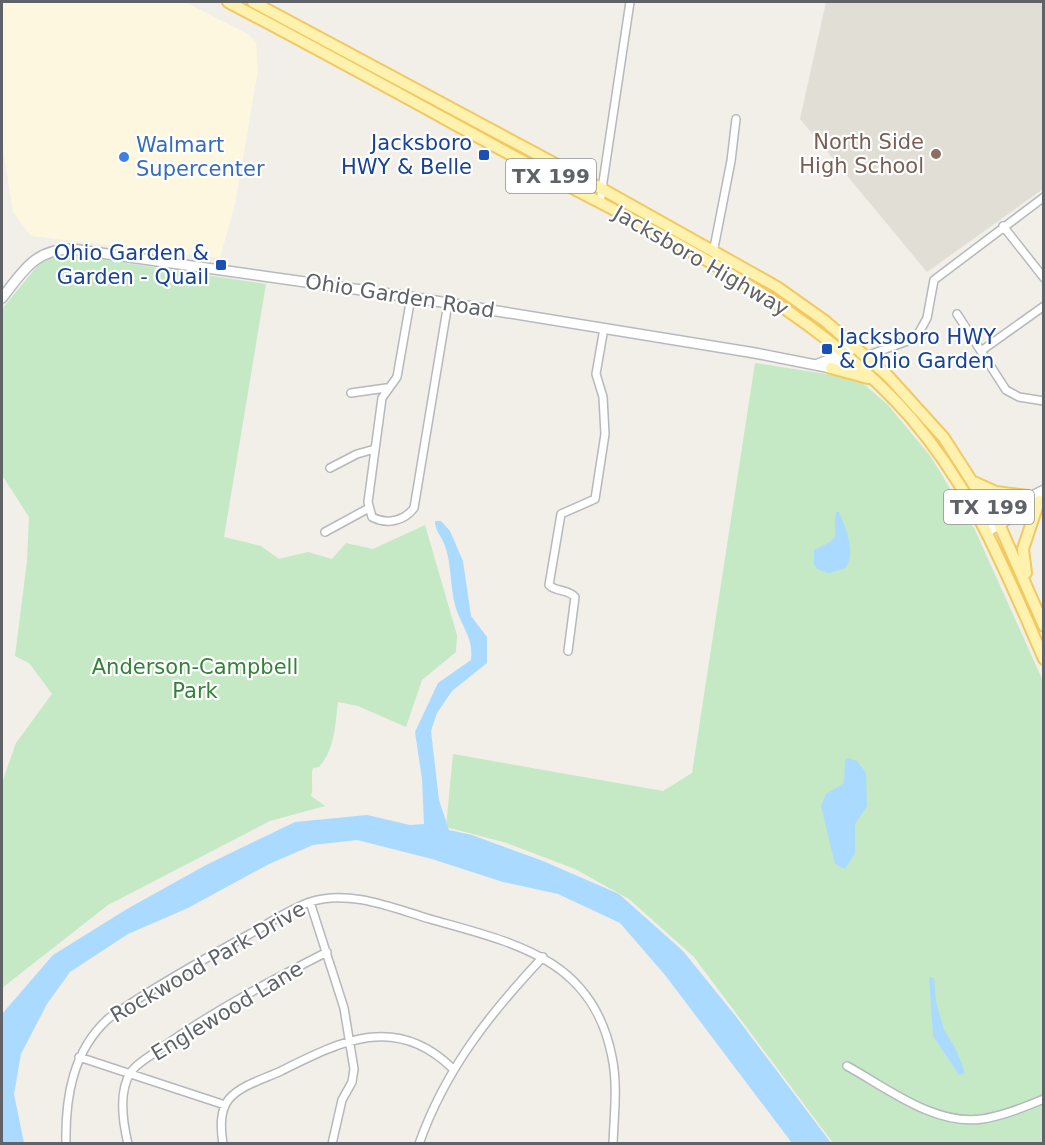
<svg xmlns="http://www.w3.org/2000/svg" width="1045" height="1145" font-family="'DejaVu Sans',sans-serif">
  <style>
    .commercial { fill: #fef7e0 }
    .education { fill: #e1ded6 }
    .green { fill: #c5e8c5 }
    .water { fill: #aadaff }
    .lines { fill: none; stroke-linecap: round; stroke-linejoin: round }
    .street-casing { stroke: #b5b8bc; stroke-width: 10 }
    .secondary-casing { stroke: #b6babf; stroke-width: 12 }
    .primary-casing { stroke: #f2c960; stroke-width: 14 }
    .street { stroke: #fff; stroke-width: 7 }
    .secondary { stroke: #fff; stroke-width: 9 }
    .primary { stroke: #fff2af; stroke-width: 10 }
    .education-dot { fill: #8d6e63; stroke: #fff; stroke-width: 2 }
    .transit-dot { fill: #1a4fb4; stroke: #fff; stroke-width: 2 }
    .shop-dot { fill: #3f7fe0; stroke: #fff; stroke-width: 2 }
    .labels { text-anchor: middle; stroke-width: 4.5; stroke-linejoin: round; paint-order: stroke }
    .shield { fill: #fff; stroke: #8f9295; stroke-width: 1.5 }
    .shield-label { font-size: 20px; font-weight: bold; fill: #5f6368 }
    .education-label { font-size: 21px; fill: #785e54; stroke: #fff; text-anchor: end }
    .transit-label { font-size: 21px; fill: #164399; stroke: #fff; text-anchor: end }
    .shop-label { font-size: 21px; fill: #366cbe; stroke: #fff; text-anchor: start }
    .street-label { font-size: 21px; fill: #5f6368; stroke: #fff }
    .park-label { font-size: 21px; fill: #348238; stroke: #fff }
  </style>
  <rect width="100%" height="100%" fill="#f1efe8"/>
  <!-- commercial -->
  <path class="commercial" d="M2 2H185L248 34 256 42 258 70 235 204 220 258 31 236 13 212 2 142Z"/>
  <!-- education -->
  <path class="education" d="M826 2H1043V189L927 272 800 119Z"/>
  <!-- green -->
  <path class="green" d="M72 255 266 284 224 537 261 546 279 559 308 552 332 559 346 543 373 549 425 525 457 635 456 652 422 680 406 727 358 706 338 702C335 726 335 749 319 767L313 768C310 777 314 786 311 796L325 806 270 821 108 905 2 988V783L16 743 52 694 29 663 15 656 27 561 29 517 2 475V309L38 265 49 257Z
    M755 363 858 379 888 405 931 457 975 530 1043 681V1143H833L694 957 629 899 575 869 507 843 446 827 453 754 663 791 692 773Z"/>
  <!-- water -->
  <path class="water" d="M836 512H839C846 530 856 550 846 568L829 573 817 569 814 564V550C845 536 832 540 836 512Z
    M435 521H441L450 531 463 561 471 616 487 637V663L452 691 437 713 431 731 439 800 449 830 472 835 543 861 619 894 683 951 734 1014 831 1143H792L665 975 620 923 558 894 503 882 432 859 357 840 313 845 269 864 188 908 128 934 70 972 47 1004 21 1054 14 1094 24 1143H2V1014L53 955 127 909 206 865 295 822 367 815 410 825 424 824 422 779 415 732 438 683 471 660C473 641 466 633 459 616 449 594 453 568 445 546 442 536 435 532 435 521Z
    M848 758 857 761 866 773 867 806 855 824V854L845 869 835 864 821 806 826 794 844 783 845 761Z
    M929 977 934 978 936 1002 944 1030 956 1049 965 1073 959 1075 933 1036Z"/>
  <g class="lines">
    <defs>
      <path id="street" d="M600 202 630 2
        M1003 226 1044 278
        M713 253 731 161 736 119
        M411 297 397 377 382 398 368 502 372 517C387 525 404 521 414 508L448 303
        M957 314 1006 390 1019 397 1044 401
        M981 351 1044 306
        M866 356 916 338 927 318 934 280 1044 197
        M351 393 386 388
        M330 468 357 454 375 449
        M325 532 369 508
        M568 651 575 597C568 589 556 592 549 585L561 514 595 499 605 434 603 397 596 374 604 328
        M310 902 344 1008 354 1069 352 1082 342 1100 332 1144
        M79 1057 225 1105
        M847 1066C887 1088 935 1126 982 1119 1003 1116 1024 1107 1044 1099
        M66 1144C65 1097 73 1050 109 1018 154 987 202 960 250 934 269 923 290 909 310 902 349 889 393 908 430 919 514 943 593 958 612 1057 618 1085 614 1115 613 1144
        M128 1144C123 1123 118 1091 131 1072 138 1062 151 1056 160 1049 212 1012 270 981 327 952
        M223 1144C221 1130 219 1111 229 1099 241 1085 264 1079 281 1071 341 1041 396 1013 452 1068
        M419 1144C445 1070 490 1013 543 957"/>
      <path id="secondary" d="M2 298C23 271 35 249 72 249L411 297 755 353 831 368 855 346
        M818 364 833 358 844 347
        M982 521 1044 490
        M988 531 1044 498"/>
      <path id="primary" d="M228 2C335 58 441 117 548 175 675 243 814 307 911 418 975 493 1005 570 1044 659
        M253 2 602 189 777 287 825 321 888 376 944 438 999 524 1044 626
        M831 368 868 378
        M974 482 996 492 1028 496
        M1026 573 1023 549 1039 501"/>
    </defs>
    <!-- street casing -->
    <use href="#street" class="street-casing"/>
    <!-- secondary casing -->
    <use href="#secondary" class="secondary-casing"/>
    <!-- primary casing -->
    <use href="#primary" class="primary-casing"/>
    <!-- street -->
    <use href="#street" class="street"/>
    <!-- secondary -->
    <use href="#secondary" class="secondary"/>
    <!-- primary -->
    <use href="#primary" class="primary"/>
  </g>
  <!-- markers -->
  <circle class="education-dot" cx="936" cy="154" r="6"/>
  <g class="transit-dot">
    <rect x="478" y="149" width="12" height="12" rx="3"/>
    <rect x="215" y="259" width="12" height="12" rx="3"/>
    <rect x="821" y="343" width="12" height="12" rx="3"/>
  </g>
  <circle class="shop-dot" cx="124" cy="157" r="6"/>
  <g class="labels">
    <!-- shield labels -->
    <g class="shield">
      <rect x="506" y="159" width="90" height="34" rx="4.5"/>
      <rect x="944" y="490" width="90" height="34" rx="4.5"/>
    </g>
    <g class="shield-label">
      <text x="551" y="183">TX 199</text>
      <text x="989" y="514">TX 199</text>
    </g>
    <!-- education labels -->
    <g class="education-label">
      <text x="924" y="149">North Side<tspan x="924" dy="24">High School</tspan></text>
    </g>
    <!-- transit labels -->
    <g class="transit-label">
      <text x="472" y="150">Jacksboro<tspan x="472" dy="24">HWY &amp; Belle</tspan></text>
      <text x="209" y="260">Ohio Garden &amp;<tspan x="209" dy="24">Garden - Quail</tspan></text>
      <text x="839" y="344" text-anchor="start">Jacksboro HWY<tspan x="839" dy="24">&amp; Ohio Garden</tspan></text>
    </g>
    <!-- shop labels -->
    <g class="shop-label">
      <text x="136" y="152">Walmart<tspan x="136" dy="24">Supercenter</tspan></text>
    </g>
    <!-- street labels -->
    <g class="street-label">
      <text transform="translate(701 261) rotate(30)" y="7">Jacksboro Highway</text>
      <text transform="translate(400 296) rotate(9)" y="7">Ohio Garden Road</text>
      <text transform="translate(208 962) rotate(-30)" y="7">Rockwood Park Drive</text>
      <text transform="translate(227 1011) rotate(-31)" y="7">Englewood Lane</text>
    </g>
    <!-- park labels -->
    <g class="park-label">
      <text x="195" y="674">Anderson-Campbell<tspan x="195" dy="24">Park</tspan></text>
    </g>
  </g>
  <!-- border -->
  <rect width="1045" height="1145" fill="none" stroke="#5f6368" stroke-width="6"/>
</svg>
